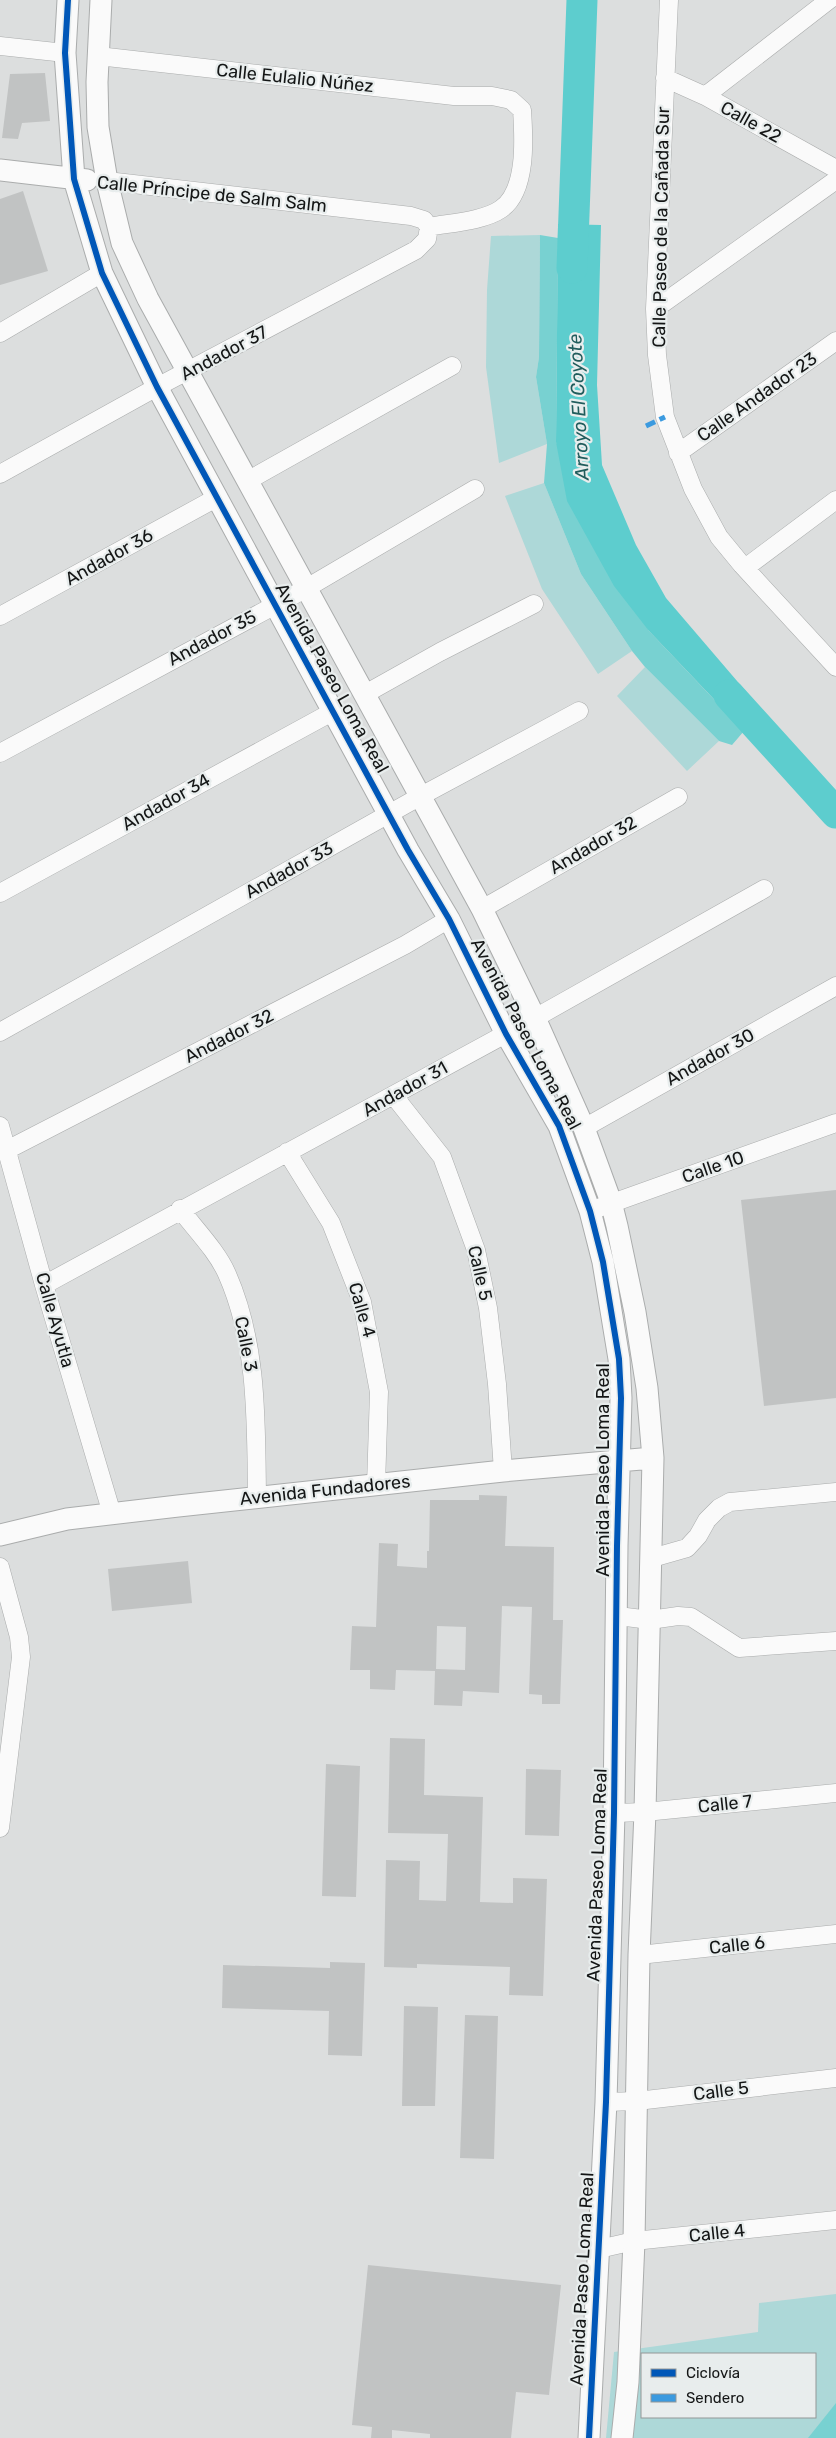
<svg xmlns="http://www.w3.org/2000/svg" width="836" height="2438" font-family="Rubik,sans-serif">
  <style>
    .green { fill: #add8d8; fill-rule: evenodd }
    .forest { fill: #78d1d1 }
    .water { fill: #5dcdce }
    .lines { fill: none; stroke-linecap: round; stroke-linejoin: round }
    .river { stroke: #5dcdce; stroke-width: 31 }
    .building { fill: #c1c3c3; fill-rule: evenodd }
    .minor-casing { stroke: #aaacac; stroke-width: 19 }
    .tertiary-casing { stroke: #aaacac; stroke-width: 23 }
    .minor { stroke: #fafafa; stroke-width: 18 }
    .tertiary { stroke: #fafafa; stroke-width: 21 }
    .quiet { stroke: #3b9adf; stroke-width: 5; stroke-dasharray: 10 5; stroke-linecap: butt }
    .cycleway-casing { stroke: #e8eded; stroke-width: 9 }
    .cycleway { stroke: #0057b8; stroke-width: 6 }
    .labels { text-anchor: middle; stroke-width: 4.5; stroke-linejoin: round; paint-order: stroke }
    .street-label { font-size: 18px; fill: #141616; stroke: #e8eded }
    .water-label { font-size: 19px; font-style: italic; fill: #205c5c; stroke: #e8eded }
  </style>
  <rect width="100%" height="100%" fill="#dcdede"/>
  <!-- green -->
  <path class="green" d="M540 235 539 357 536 377 547 444 499 463 486 367 487 290 491 236Z
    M544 483 581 574 632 651 598 674 542 589 505 496Z
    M645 667 719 741 687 771 617 696Z
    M836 2294V2438H606L614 2352 758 2332 759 2303ZM642 2354H815V2417H642Z"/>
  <!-- forest -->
  <path class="forest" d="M540 235 558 238 556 442 649 631 744 731 732 745 719 741 645 667 632 651 581 574 544 483 547 444 536 377 539 357Z
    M836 2403V2438H808Z"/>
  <!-- water -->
  <path class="water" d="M558 224 601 225 597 385 602 465 636 545 666 598 767 716 748 735 649 631 614 586 567 501 556 442Z"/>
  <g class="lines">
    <!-- river -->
    <path class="river" d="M572 268 582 0
      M729 695 836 813"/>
  </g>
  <!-- building -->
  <path class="building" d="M45 73 50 121 22 123 18 139 2 138 10 74Z
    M23 191 48 271 0 285V199Z
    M836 1190V1398L764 1406 741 1200Z
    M479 1495 507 1496 505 1546 554 1547 553 1620H563L560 1704H542V1695L529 1694 532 1607 502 1606 499 1693 463 1691 462 1706 434 1705 435 1671 396 1670 395 1690 370 1689V1670H350L352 1626 376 1627 379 1543 398 1544 397 1566 427 1568V1551H429L430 1500H479ZM437 1626 466 1627 465 1670 436 1669Z
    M188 1561 192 1603 112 1611 108 1569Z
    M390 1738 425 1739 424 1795 483 1797 480 1902 513 1903V1878L547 1879 543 1996 509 1995 510 1967 417 1964V1968L384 1967 386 1860 420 1861 419 1900 446 1901 448 1834 388 1833Z
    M326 1764 360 1766 356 1897 322 1896Z
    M526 1769 561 1770 559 1836 525 1835Z
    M330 1962 365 1963 362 2056 328 2055 329 2011 222 2008 223 1965 330 1968Z
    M404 2006 438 2007 435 2106H402Z
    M465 2015 498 2016 494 2159 460 2158Z
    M368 2265 561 2285 549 2395 516 2392 511 2438H430V2434L392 2430V2438H371L372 2427 352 2425Z"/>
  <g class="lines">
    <defs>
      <path id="minor" d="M669 0 655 309 657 355 665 417 693 489 719 537 742 565 836 667
        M0 46 65 53
        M98 56 454 96H492L511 100 522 110C524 139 527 191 501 209 484 221 449 223 429 227
        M665 78 705 96 836 169
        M705 96 829 0
        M655 309 836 180
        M0 333 102 273
        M678 453 836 341
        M0 474 157 387 416 250 427 239 429 227 424 220 411 216 107 181
        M249 480 452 366
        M745 568 836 500
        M0 616 218 497
        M365 694 440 652 534 604
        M0 753 305 589 475 489
        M0 893 332 712
        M482 909 678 797
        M0 1032 419 797 579 711
        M394 1096 442 1157 476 1250 488 1308 497 1384 503 1471
        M0 1126 44 1285 112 1514
        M584 1128 836 986
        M7 1150 405 945 449 919
        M287 1152 331 1223 362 1302 379 1392 376 1485
        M180 1209C195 1229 217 1251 227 1274 258 1344 256 1422 257 1497
        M590 1211 836 1123
        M44 1285 535 1018 764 889
        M652 1558 687 1548 698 1536 707 1520 719 1508 730 1502 836 1492
        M0 1567 19 1637 21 1657 0 1828
        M618 1616 650 1620 678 1616 691 1617 739 1648 836 1641
        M614 1813 645 1812 836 1793
        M639 1955 836 1934
        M606 2102 637 2101 836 2078
        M599 2249 634 2241 836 2220"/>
      <path id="tertiary" d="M68 0 65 53 74 179 102 273 157 387 408 850 449 919 506 1034 559 1126 590 1211 603 1262 619 1359 621 1398 617 1546 614 1813 606 2102 589 2438
        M101 0 97 82 98 127 107 181 122 243 148 299 482 909 535 1018 584 1128 611 1202 617 1226 635 1312 647 1388 653 1458 645 1812 639 1955 634 2241 628 2382 622 2438
        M0 170 87 180
        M0 1535 67 1519 178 1506 503 1471 653 1458"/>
    </defs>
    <!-- minor casing -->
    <use href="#minor" class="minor-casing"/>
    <!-- tertiary casing -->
    <use href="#tertiary" class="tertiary-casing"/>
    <!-- minor -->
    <use href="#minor" class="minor"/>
    <!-- tertiary -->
    <use href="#tertiary" class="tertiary"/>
    <!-- quiet -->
    <path class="quiet" d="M646 426 665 417"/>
    <defs>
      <path id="cycleway" d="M68 0 65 53 74 179 102 273 157 387 408 850 449 919 506 1034 559 1126 590 1211 603 1262 619 1359 621 1398 617 1546 614 1813 606 2102 589 2438"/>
    </defs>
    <!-- cycleway casing -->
    <use href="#cycleway" class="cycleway-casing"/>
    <!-- cycleway -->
    <use href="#cycleway" class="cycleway"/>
  </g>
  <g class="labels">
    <!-- street labels -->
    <g class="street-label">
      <text transform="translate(295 78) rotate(6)" y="6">Calle Eulalio Núñez</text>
      <text transform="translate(751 122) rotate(29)" y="6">Calle 22</text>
      <text transform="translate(212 194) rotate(6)" y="6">Calle Príncipe de Salm Salm</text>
      <text transform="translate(661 227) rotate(-89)" y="6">Calle Paseo de la Cañada Sur</text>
      <text transform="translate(224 353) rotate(-28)" y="6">Andador 37</text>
      <text transform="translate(757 397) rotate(-35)" y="6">Calle Andador 23</text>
      <text transform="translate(109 557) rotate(-29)" y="6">Andador 36</text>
      <text transform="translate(212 638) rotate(-28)" y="6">Andador 35</text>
      <text transform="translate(332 678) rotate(61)" y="6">Avenida Paseo Loma Real</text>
      <text transform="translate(166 802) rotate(-29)" y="6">Andador 34</text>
      <text transform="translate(593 845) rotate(-30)" y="6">Andador 32</text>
      <text transform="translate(289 870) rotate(-29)" y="6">Andador 33</text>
      <text transform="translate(526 1034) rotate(62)" y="6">Avenida Paseo Loma Real</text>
      <text transform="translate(229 1036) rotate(-27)" y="6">Andador 32</text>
      <text transform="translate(710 1057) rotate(-29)" y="6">Andador 30</text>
      <text transform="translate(405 1089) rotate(-29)" y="6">Andador 31</text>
      <text transform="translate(713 1167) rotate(-19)" y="6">Calle 10</text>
      <text transform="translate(480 1273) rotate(77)" y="6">Calle 5</text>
      <text transform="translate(362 1310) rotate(74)" y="6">Calle 4</text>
      <text transform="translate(55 1320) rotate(74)" y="6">Calle Ayutla</text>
      <text transform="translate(246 1344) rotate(79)" y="6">Calle 3</text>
      <text transform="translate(603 1470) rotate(-90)" y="6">Avenida Paseo Loma Real</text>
      <text transform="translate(325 1490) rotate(-6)" y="6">Avenida Fundadores</text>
      <text transform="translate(725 1804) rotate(-6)" y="6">Calle 7</text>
      <text transform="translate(597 1875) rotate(-88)" y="6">Avenida Paseo Loma Real</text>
      <text transform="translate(737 1945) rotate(-6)" y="6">Calle 6</text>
      <text transform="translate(721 2091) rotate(-7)" y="6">Calle 5</text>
      <text transform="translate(717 2233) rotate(-6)" y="6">Calle 4</text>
      <text transform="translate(582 2279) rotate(-87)" y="6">Avenida Paseo Loma Real</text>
    </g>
    <!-- water labels -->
    <g class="water-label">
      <text transform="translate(578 407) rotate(-93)" y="7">Arroyo El Coyote</text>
    </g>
  </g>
  <!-- legend -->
  <rect x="641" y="2353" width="175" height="65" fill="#e8eded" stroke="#939797"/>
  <rect x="651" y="2369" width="25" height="8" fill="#0057b8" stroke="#939797"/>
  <text x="686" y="2378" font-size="15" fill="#141616">Ciclovía</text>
  <rect x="651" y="2394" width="25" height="8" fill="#3b9adf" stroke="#939797"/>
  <text x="686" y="2403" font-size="15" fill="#141616">Sendero</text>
</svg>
